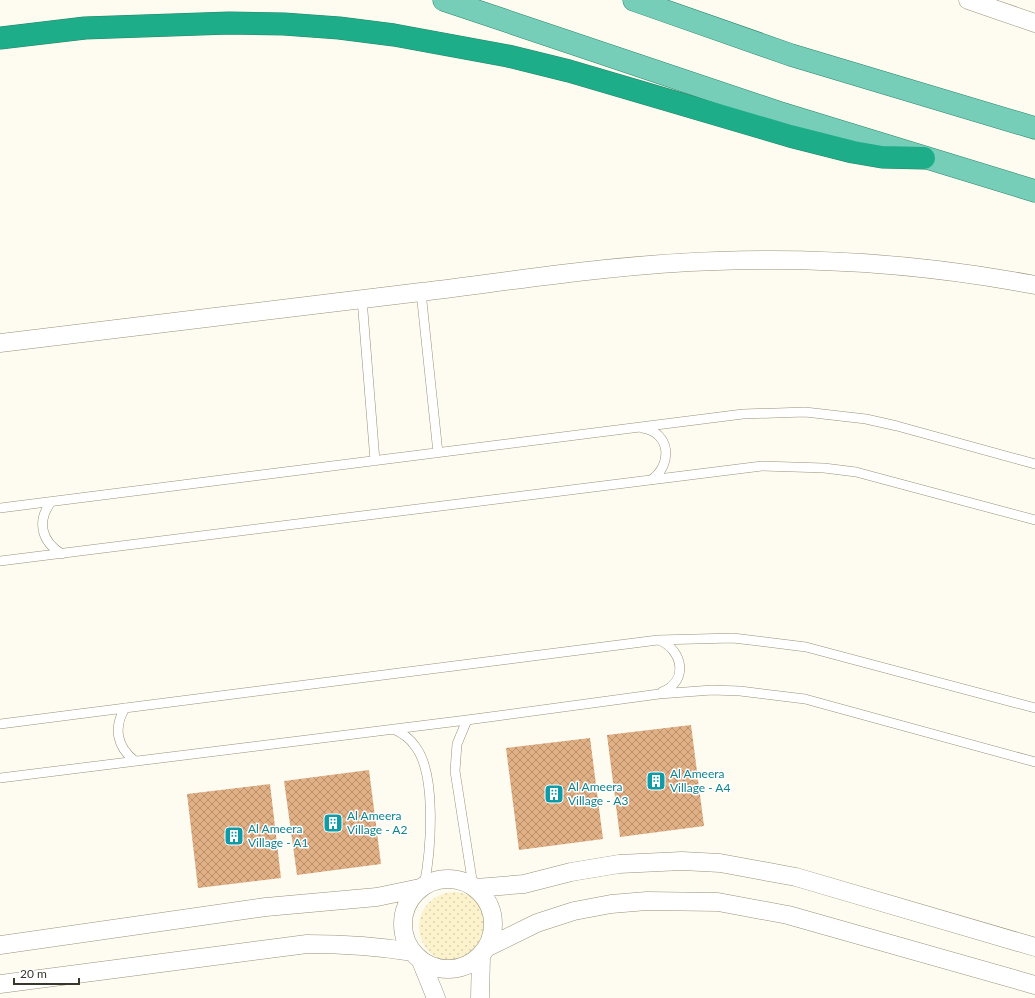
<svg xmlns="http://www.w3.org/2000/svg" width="1035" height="998" font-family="Lato,sans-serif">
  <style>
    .sand { fill: url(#sand-dots) }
    .building { fill: url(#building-cross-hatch) }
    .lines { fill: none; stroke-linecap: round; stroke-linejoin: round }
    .service-casing { stroke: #98927a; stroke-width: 10 }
    .minor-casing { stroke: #98927a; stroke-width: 19 }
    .primary-casing { stroke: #278468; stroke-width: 23 }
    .motorway-casing { stroke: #278468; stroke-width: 23 }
    .service { stroke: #fff; stroke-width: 9 }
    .minor { stroke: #fff; stroke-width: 18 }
    .primary { stroke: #77ceb8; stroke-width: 22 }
    .motorway { stroke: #1dae89; stroke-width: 22 }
    .labels { text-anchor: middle; stroke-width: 3; stroke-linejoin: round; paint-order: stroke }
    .culture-label { font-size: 12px; fill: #0d838f; stroke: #fff; text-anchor: start }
  </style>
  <defs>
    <pattern id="sand-dots" width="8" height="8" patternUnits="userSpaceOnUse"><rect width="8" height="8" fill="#fcf2cc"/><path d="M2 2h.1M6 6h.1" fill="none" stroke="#d9d0af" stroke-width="1.8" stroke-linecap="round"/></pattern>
    <pattern id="building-cross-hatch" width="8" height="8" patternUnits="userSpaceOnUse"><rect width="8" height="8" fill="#e2b085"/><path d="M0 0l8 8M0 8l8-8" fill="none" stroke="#b8906d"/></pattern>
  </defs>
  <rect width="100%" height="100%" fill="#fefcf1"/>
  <!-- sand -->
  <path class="sand" d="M419 927a35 35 0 1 1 70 0a35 35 0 1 1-70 0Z"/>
  <!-- building -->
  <path class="building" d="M691 725 704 826 620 837 607 735Z
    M590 738 603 839 519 850 506 748Z
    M369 770 381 864 297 875 284 781Z
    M270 784 281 878 198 888 187 794Z"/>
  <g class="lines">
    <defs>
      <path id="service" d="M421 292 438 453
        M362 299 375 461
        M642 428C671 432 673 465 651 480
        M51 502C36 522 42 542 62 554
        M0 508 743 414 805 412 866 419 897 426 1035 464
        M0 561 762 466 824 468 856 472 1035 520
        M659 640C683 650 689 681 662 692
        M125 708C113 728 117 747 135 761
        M467 720 457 744 455 771 473 886
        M0 724 658 640 733 638 806 647 1035 708
        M393 729C402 733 410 738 415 746 437 774 431 851 424 886
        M0 778 467 720 659 694 712 690 740 691 805 699 1035 762"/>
      <path id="minor" d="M968 0 1035 23
        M0 343C140 326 281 309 421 292 519 280 618 264 717 261 824 257 930 265 1035 285
        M403 924a45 45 0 1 1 90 0a45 45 0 1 1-90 0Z
        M476 888 524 884 571 872 619 864 682 861 720 863 796 877 1035 947
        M0 945 266 907 377 897 420 888
        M488 947 537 923 574 911 611 904 647 901 718 902 788 915 1035 985
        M421 961 436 998
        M0 984 307 944C343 944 377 946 412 952
        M480 998 481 956"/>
      <path id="primary" d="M444 0 777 112 1035 191
        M634 0 791 55 1035 128"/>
      <path id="motorway" d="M0 38 85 28 229 23 284 24 339 28 394 35 508 56 569 71 790 136 853 152 882 157 924 158"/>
    </defs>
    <!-- service casing -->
    <use href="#service" class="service-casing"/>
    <!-- minor casing -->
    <use href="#minor" class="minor-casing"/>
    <!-- primary casing -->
    <use href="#primary" class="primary-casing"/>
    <!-- motorway casing -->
    <use href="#motorway" class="motorway-casing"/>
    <!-- service -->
    <use href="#service" class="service"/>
    <!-- minor -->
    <use href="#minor" class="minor"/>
    <!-- primary -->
    <use href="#primary" class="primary"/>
    <!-- motorway -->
    <use href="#motorway" class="motorway"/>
  </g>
  <!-- icons -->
  <defs>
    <symbol id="building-square" viewBox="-11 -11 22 22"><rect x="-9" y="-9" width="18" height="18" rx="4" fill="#0f9aa8" stroke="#fff"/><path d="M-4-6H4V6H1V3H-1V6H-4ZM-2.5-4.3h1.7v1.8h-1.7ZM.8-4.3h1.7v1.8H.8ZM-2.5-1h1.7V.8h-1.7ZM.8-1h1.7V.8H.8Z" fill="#fff"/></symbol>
  </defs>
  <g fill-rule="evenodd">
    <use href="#building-square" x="645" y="770" width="22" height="22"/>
    <use href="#building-square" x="543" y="783" width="22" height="22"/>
    <use href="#building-square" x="322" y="812" width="22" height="22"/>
    <use href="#building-square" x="223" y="825" width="22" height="22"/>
  </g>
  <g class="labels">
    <!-- culture labels -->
    <g class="culture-label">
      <text x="670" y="778">Al Ameera<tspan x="670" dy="14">Village - A4</tspan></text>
      <text x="568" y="791">Al Ameera<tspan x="568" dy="14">Village - A3</tspan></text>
      <text x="347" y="820">Al Ameera<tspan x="347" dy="14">Village - A2</tspan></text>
      <text x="248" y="833">Al Ameera<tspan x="248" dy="14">Village - A1</tspan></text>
    </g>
  </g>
  <!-- scale -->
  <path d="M14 978v6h65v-6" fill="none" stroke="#39362c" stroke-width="2"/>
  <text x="20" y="978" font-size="12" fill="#39362c" stroke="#ffffff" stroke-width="3" paint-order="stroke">20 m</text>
</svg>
